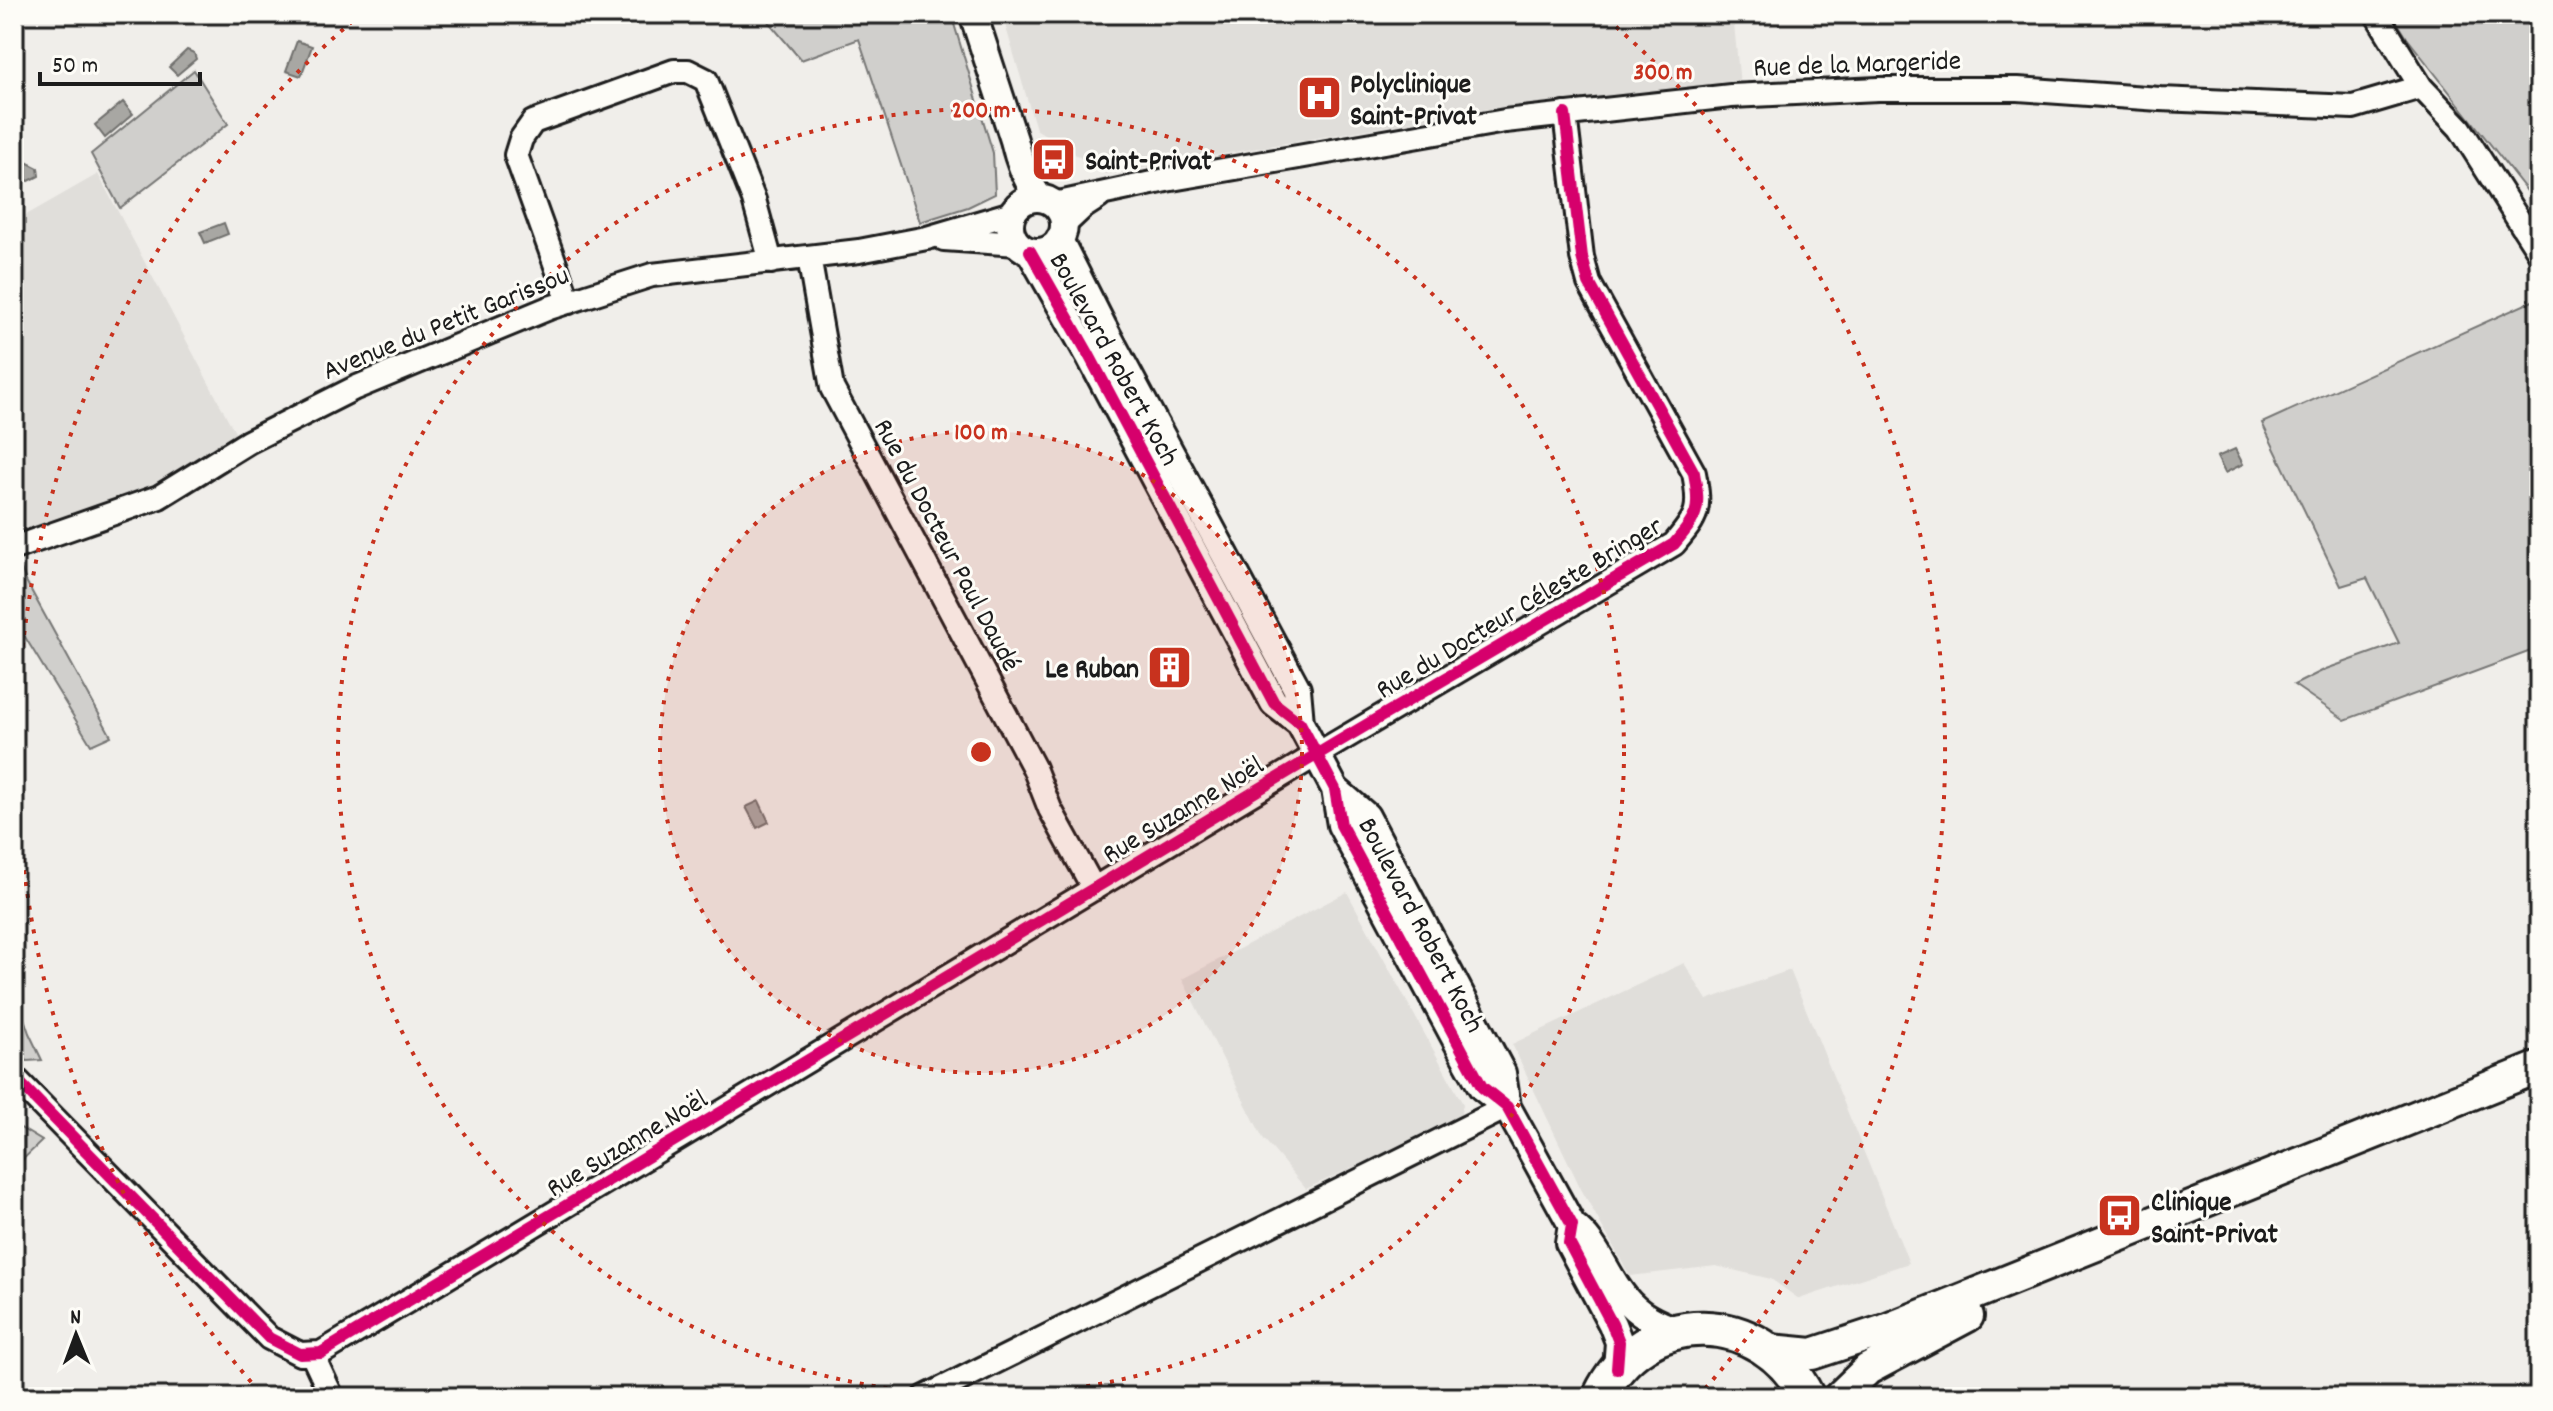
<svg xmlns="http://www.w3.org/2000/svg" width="2553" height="1411" font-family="Dekko,sans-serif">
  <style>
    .built { fill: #e0deda }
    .green { fill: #d0cfcc; stroke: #767674; stroke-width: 2 }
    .water { fill: #a8a7a3; stroke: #706f6d; stroke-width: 2 }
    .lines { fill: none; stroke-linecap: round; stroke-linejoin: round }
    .minor-casing { stroke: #1c1c1c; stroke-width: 28 }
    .tertiary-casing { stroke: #1c1c1c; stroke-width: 32 }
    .secondary-casing { stroke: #1c1c1c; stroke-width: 36 }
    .primary-casing { stroke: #1c1c1c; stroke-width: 40 }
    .minor { stroke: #fdfcf7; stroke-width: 22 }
    .tertiary { stroke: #fdfcf7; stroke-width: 26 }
    .secondary { stroke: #fdfcf7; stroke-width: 30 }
    .primary { stroke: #fdfcf7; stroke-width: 34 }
    .cycleway-casing { stroke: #fdfcf7; stroke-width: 17 }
    .cycleway { stroke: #d6006c; stroke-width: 12 }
    .ring { fill: none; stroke: #c8321e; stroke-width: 4; stroke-dasharray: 4 8 }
    .labels { text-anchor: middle; stroke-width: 6; stroke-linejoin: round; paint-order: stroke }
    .street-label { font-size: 28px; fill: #1c1c1c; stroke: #fdfcf7 }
    .poi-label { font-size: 28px; font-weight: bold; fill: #1c1c1c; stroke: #fdfcf7; text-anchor: start }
    .centre { fill: #c8321e; stroke: #fdfcf7; stroke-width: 4 }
    .ring-label { font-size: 24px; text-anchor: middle; font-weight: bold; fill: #c8321e; stroke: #fdfcf7; stroke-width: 6; stroke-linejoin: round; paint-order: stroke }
  </style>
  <rect width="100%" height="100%" fill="#f0eeea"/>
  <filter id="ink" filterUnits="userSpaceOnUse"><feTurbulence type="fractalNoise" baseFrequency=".0125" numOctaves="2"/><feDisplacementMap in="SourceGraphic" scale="16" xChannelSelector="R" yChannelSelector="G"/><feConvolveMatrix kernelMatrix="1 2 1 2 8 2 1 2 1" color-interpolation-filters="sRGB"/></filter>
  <g filter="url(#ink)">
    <!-- built -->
    <path class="built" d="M1002 14H1733L1740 85 1482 110 1106 174 1036 129Z
      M98 174 238 438 146 487 14 535V222Z
      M1347 892 1463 1104 1460 1118 1306 1189 1263 1138 1182 979Z
      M1684 963 1707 1000 1790 970 1909 1263 1799 1299 1771 1279 1716 1266 1630 1276 1581 1189 1512 1044Z"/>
    <!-- green -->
    <path class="green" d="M762 14H951L993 153 995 194 968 207 920 222 859 39 801 60Z
      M2392 14H2539V203L2531 196 2407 38Z
      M194 70 228 124 120 208 91 154Z
      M2539 298V648L2345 720 2294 685 2326 669 2399 643 2367 578 2341 586 2262 423Z
      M19 563 26 581 111 736 91 745 14 619V565Z
      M14 989 29 1033 42 1060 27 1061 14 1041Z
      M14 1124 42 1141 14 1168Z"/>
    <!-- water -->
    <path class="water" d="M297 41 312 46 301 76 286 71Z
      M187 50 194 53 196 59 177 75 169 67Z
      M123 102 133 114 105 138 95 125Z
      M14 150 22 153 24 161 38 168 39 176 29 181 14 172Z
      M224 223 228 234 205 243 200 232Z
      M2235 449 2243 464 2225 473 2217 457Z
      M759 801 769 822 757 828 746 807Z"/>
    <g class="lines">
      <defs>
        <path id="minor" d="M2376 14 2421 87 2460 128 2539 252
          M1054 204 1166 180 1505 121 1731 96 1878 89H2018L2160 99 2353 107 2421 87
          M1064 225 1082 208 1099 197
          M944 239 1018 244
          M809 257 832 388 1034 768 1050 809 1094 889
          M569 302 516 155 521 139 533 122 674 71H688L706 80 754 200 771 262
          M14 548 159 497 248 442 355 388 549 308 652 275 859 251 927 238 1012 213
          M14 1077 269 1338 300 1354 321 1353 1336 743 1674 544C1698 516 1701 510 1694 473L1589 283 1582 257 1565 114
          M312 1354 332 1397
          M925 1397 1507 1107"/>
        <path id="tertiary" d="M973 14 1014 140C1019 162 1026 180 1039 198
          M1010 225a27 27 0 1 1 54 0a27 27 0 1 1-54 0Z
          M1059 240 1104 329 1297 689 1300 723
          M1030 251 1089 355 1274 703 1300 723 1335 789 1366 816 1502 1073 1507 1107 1572 1225C1597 1243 1605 1274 1624 1297 1638 1315 1657 1324 1678 1331
          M1335 789 1341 825 1468 1062 1482 1087 1507 1107
          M1572 1225 1569 1243 1612 1324 1619 1342 1617 1369"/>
        <path id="secondary" d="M1771 1350 1812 1354 1885 1330 2539 1067
          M1839 1397 1868 1369 1968 1316"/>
        <path id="primary" d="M1600 1397C1643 1304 1763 1308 1807 1397"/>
      </defs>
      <!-- minor casing -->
      <use href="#minor" class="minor-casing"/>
      <!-- tertiary casing -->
      <use href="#tertiary" class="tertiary-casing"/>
      <!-- secondary casing -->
      <use href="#secondary" class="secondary-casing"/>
      <!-- primary casing -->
      <use href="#primary" class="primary-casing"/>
      <!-- minor -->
      <use href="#minor" class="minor"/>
      <!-- tertiary -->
      <use href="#tertiary" class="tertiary"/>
      <!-- secondary -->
      <use href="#secondary" class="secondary"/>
      <!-- primary -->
      <use href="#primary" class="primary"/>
      <defs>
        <path id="cycleway" d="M1030 251 1089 355 1274 703 1300 723 1335 789 1341 825 1482 1087 1507 1107 1572 1225 1569 1243 1612 1324 1619 1342 1617 1369
          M14 1077 269 1338 300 1354 321 1353 1336 743 1674 544C1698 516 1701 510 1694 473L1589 283 1582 257 1565 114"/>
      </defs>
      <!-- cycleway casing -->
      <use href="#cycleway" class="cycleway-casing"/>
      <!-- cycleway -->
      <use href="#cycleway" class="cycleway"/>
    </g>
  </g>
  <!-- distance rings -->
  <circle cx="981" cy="752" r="321" fill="#c8321e" fill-opacity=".12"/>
  <g class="ring">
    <circle cx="981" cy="752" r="321"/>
    <circle cx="981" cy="752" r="643"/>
    <path d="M259 1391A964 964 0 0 1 355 19M1607 19A964 964 0 0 1 1703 1391"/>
  </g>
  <!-- icons -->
  <defs>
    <symbol id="hospital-square" viewBox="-11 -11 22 22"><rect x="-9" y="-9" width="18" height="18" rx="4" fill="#c8321e" stroke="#fdfcf7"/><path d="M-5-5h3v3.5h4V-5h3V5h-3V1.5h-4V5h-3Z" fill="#fff"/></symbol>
    <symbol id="bus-square" viewBox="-11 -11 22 22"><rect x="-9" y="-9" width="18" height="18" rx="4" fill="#c8321e" stroke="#fdfcf7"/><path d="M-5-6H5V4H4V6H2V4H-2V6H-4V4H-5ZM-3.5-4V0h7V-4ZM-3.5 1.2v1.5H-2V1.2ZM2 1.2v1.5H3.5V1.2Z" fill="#fff"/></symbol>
    <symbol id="building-square" viewBox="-11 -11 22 22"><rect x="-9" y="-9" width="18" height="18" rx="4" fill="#c8321e" stroke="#fdfcf7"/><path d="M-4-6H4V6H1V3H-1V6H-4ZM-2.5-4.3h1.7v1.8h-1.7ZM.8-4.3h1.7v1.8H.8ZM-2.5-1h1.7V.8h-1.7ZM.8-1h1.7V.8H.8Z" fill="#fff"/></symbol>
  </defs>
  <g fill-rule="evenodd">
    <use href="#hospital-square" x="1294" y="72" width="51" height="51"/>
    <use href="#bus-square" x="1028" y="134" width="51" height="51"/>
    <use href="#building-square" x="1144" y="642" width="51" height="51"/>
    <use href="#bus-square" x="2094" y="1190" width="51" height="51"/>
  </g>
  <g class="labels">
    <!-- street labels -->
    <g class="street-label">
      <text transform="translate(1857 62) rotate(-2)" y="10">Rue de la Margeride</text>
      <text transform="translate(445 321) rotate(-22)" y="10">Avenue du Petit Garissou</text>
      <text transform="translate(1116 358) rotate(61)" y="10">Boulevard Robert Koch</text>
      <text transform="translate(949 544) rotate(62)" y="10">Rue du Docteur Paul Daudé</text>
      <text transform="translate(1518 606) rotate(-31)" y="10">Rue du Docteur Céleste Bringer</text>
      <text transform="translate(1182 808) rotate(-31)" y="10">Rue Suzanne Noël</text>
      <text transform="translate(1423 924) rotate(62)" y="10">Boulevard Robert Koch</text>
      <text transform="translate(626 1142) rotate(-31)" y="10">Rue Suzanne Noël</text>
    </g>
    <!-- poi labels -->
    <g class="poi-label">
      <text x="1350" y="92">Polyclinique<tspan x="1350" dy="32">Saint-Privat</tspan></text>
      <text x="1085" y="169">Saint-Privat</text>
      <text x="1139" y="677" text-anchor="end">Le Ruban</text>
      <text x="2151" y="1210">Clinique<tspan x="2151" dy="32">Saint-Privat</tspan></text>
    </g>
  </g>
  <circle cx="981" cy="752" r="12" class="centre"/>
  <g class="ring-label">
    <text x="1663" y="79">300 m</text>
    <text x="981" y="117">200 m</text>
    <text x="981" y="439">100 m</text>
  </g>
  <!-- margin -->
  <rect width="2553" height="1411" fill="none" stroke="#fdfcf7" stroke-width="48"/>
  <rect x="24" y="24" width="2505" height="1363" fill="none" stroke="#1c1c1c" stroke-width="3" filter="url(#ink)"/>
  <!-- north arrow -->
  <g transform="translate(76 1335) rotate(359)" stroke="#fdfcf7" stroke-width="6" paint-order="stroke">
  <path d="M0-6L14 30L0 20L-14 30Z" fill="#1c1c1c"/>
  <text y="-12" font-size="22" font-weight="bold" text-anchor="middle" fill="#1c1c1c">N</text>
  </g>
  <!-- scale -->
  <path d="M40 72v12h160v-12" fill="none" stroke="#1c1c1c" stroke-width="4"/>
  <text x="52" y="72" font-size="24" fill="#1c1c1c" stroke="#fdfcf7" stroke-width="6" paint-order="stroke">50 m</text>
</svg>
